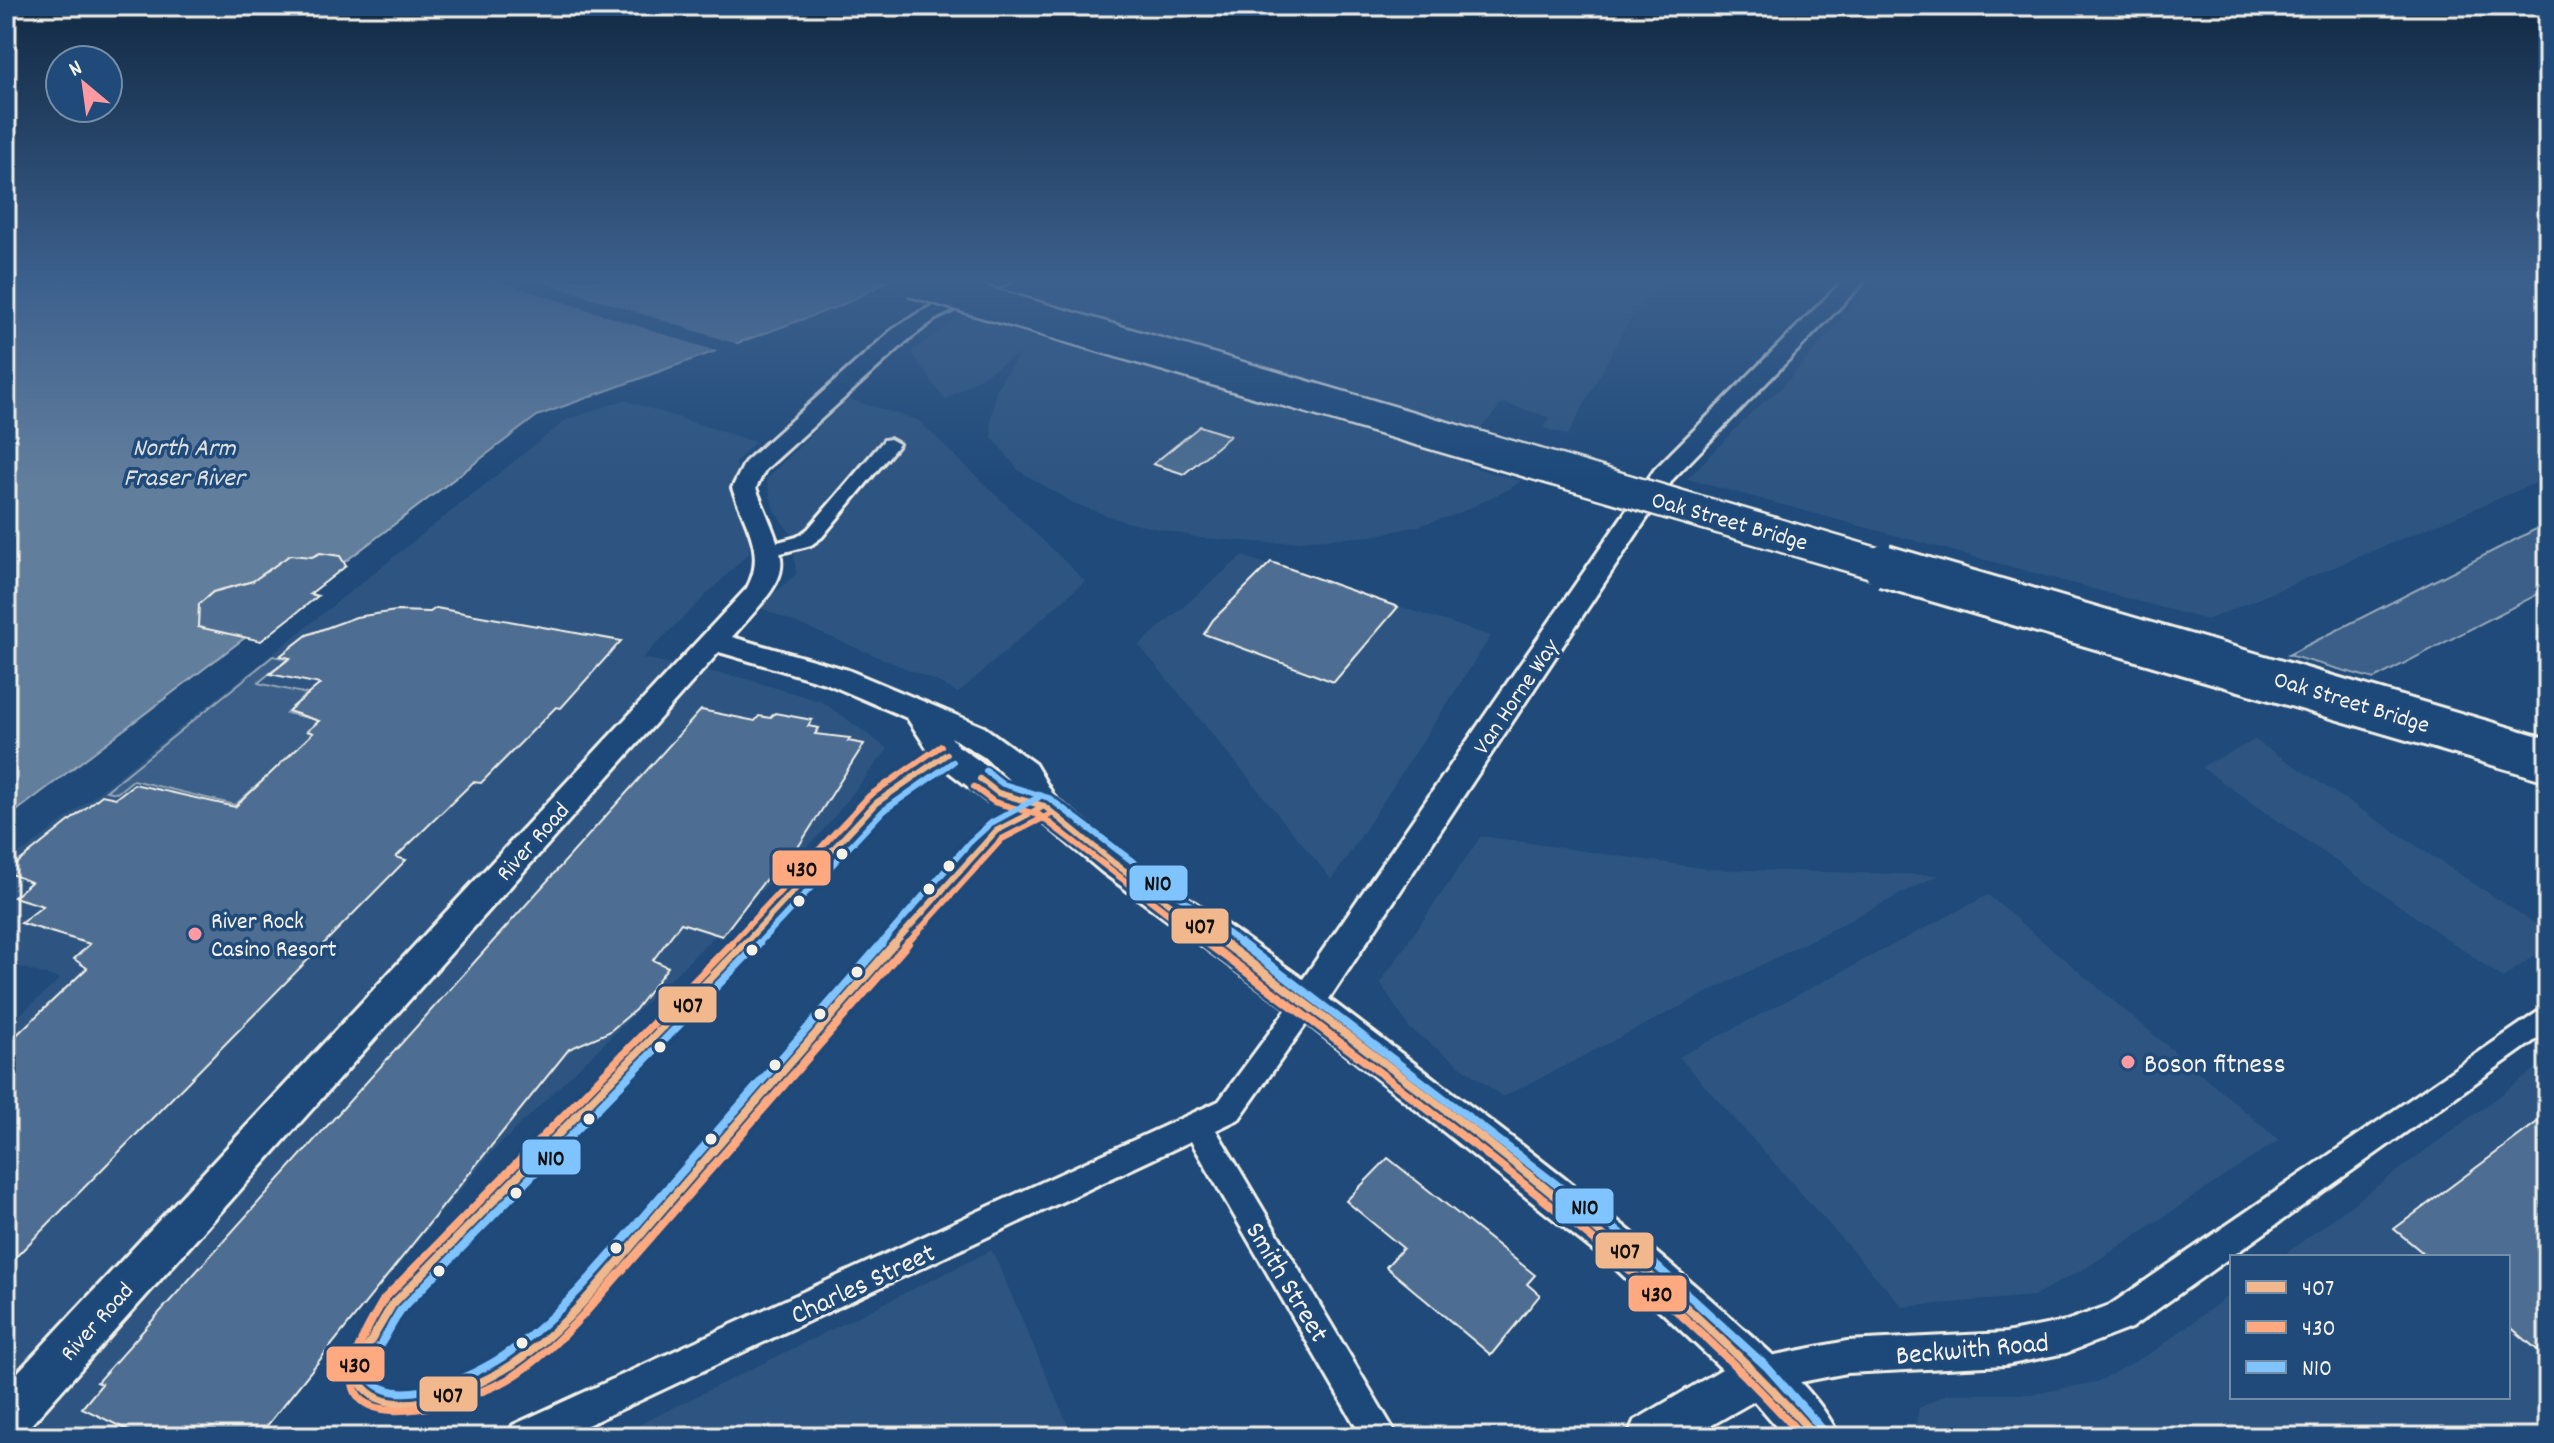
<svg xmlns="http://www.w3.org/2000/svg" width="2554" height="1443" font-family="Dekko,sans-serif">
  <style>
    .built { fill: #2d5581 }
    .green { fill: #3a5f88; stroke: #97a8b8; stroke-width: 2 }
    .water { fill: #627e9d; stroke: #9cacbb; stroke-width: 2 }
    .pier { fill: #1f4a7a }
    .building { fill: #4d6e92; stroke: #f4f1e8; stroke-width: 2 }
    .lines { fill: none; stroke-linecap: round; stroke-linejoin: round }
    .street-casing { stroke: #f4f1e8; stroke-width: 6 }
    .secondary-casing { stroke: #f4f1e8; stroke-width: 6 }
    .street { fill: #1f4a7a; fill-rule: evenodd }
    .secondary { fill: #1f4a7a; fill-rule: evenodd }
    .highway-bridge-far1-casing { stroke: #f4f1e8; stroke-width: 36; stroke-linecap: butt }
    .highway-bridge-casing { stroke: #f4f1e8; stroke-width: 47; stroke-linecap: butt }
    .highway-bridge-far1 { stroke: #1f4a7a; stroke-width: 31 }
    .highway-bridge { stroke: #1f4a7a; stroke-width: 41 }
    .bus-1-far1-casing { stroke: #1f4a7a; stroke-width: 12 }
    .bus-1-casing { stroke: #1f4a7a; stroke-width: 14 }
    .bus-2-far1-casing { stroke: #1f4a7a; stroke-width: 12 }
    .bus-2-casing { stroke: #1f4a7a; stroke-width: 14 }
    .bus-3-far1-casing { stroke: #1f4a7a; stroke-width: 12 }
    .bus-3-casing { stroke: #1f4a7a; stroke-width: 14 }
    .bus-1-far1 { stroke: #f1b78d; stroke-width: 6 }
    .bus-1 { stroke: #f1b78d; stroke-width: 8 }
    .bus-2-far1 { stroke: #ffa980; stroke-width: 6 }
    .bus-2 { stroke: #ffa980; stroke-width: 8 }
    .bus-3-far1 { stroke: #80c4ff; stroke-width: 6 }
    .bus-3 { stroke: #80c4ff; stroke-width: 8 }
    .bus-dot { fill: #f4f1e8; stroke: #1f4a7a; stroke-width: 3 }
    .poi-dot { fill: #ff9aa2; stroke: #1f4a7a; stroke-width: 3 }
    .labels { text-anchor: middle; stroke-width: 7; stroke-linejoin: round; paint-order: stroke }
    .street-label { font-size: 24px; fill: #f4f1e8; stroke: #1f4a7a }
    .poi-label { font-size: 24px; fill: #f4f1e8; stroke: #1f4a7a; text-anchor: start }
    .water-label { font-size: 26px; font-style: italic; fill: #dee0dd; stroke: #1f4a7a }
    .near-poi-label { font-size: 28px; fill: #f4f1e8; stroke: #1f4a7a; text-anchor: start }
    .near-street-label { font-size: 28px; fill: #f4f1e8; stroke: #1f4a7a }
    .line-badge { stroke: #1f4a7a; stroke-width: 3 }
    .pale-badge-label { font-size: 22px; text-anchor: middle; font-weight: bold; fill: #111 }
  </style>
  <rect width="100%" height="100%" fill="#1f4a7a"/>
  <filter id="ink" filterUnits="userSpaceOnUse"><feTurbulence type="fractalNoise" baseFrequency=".0125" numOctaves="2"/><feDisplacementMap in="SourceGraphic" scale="16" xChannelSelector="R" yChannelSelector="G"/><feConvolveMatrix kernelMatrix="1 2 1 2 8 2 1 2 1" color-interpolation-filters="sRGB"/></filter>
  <g filter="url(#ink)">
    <!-- built -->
    <path class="built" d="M1025 281H1674L1649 295 1627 324 1568 435 1543 428 1551 418 1503 403 1459 453 1469 466 1521 481 1509 489 1457 514 1418 526 1372 536 1270 543 1200 538 1122 521 1073 503 1019 471 992 437 991 419 996 389 1020 353 945 400 911 352 962 315 1045 337 1081 315 1006 289Z
      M1876 281H2548V478L2207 620 1687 479 1752 412 1781 388Z
      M848 399 918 420 1085 581 958 693 936 681 758 607 796 574 792 535 774 511 766 479Z
      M624 400 755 442 736 462 750 552 642 658 743 678 823 702 888 749 822 832 490 1154 257 1437H6V1027L60 979 6 963V859L27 849 566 420Z
      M1242 556 1491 636 1332 880 1139 645Z
      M2255 740 2548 932V946L2503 978 2201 767Z
      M1481 836 1708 869 1938 875 1503 1097 1410 1029 1380 983Z
      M1988 895 2279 1140 2091 1265 2033 1296 1903 1307 1679 1057Z
      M2548 1060V1437H1913L1919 1408 1947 1394H2032L2097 1382 2154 1351 2232 1293V1397H2508V1257H2281Z
      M992 1250 1073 1437H614Z"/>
    <!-- green -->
    <path class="green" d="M2548 523V589L2374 679 2288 655Z
      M273 656 287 659 258 683 307 694 286 713 322 721 318 731 235 805 133 780 117 793 106 791Z"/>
    <!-- water -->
    <path class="water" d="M6 281H889L842 305 537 416 6 819Z"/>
    <!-- pier -->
    <path class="pier" d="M498 281H539L743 346 722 353Z"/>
    <!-- building -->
    <path class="building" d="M1200 426 1230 436 1184 474 1153 464Z
      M320 553 340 556 346 566 310 594 318 596 261 641 198 627 199 604 213 592 253 581 290 555 312 557Z
      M1271 562 1398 607 1334 682 1204 634 1213 620Z
      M436 608 621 641 561 708 556 707 481 783 473 782 396 857 406 860 6 1267V1045L87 968 74 959 90 944 21 923 43 906 14 897 31 882 6 872 102 795 116 798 134 784 235 807 313 733 307 731 319 721 288 711 320 684 270 674 290 658 280 656 307 635 356 617 396 611 430 612Z
      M701 710 755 721 759 716 770 718 775 713 812 720 808 726 819 728 815 734 850 738 848 741 864 744 788 863 776 866 722 936 681 923 653 960 668 967 635 1010 609 1032 569 1049 258 1437H142L82 1408 102 1384 97 1382Z
      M2548 1114V1359L2508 1325V1257H2428L2394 1229Z
      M1388 1158 1535 1275 1527 1284 1540 1295 1491 1355 1386 1267 1403 1248 1346 1201Z"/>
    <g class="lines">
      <defs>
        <path id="street" d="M890 439 899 444 822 537 811 545 770 556 763 554 760 550 763 546 797 537 808 529 884 440Z
          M1307 991 1316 994 1320 1002 1316 1010 1239 1119 1216 1130 1398 1437H1362L1191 1141 562 1437H508L513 1425 1219 1101 1298 994Z
          M2548 1005V1031L2131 1328 2066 1353 2006 1365 1847 1373 1760 1390 1748 1386 1744 1374 1748 1362 1760 1358 1847 1341 2006 1333 2066 1321 2110 1305Z"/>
        <path id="secondary" d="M985 281H1012L934 320 908 340 765 470 756 488C790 574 797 565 732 637L848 670 984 727 1035 764 1055 798 1126 854 1303 979 1655 469 1843 281H1865L1673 479 1329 999C1466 1103 1606 1205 1734 1320 1768 1351 1821 1394 1839 1437H1785L1754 1401 1691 1437H1627L1634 1421 1722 1369 1614 1267 1294 1013 1102 872 1033 814 987 801 936 762 907 718 828 684 719 652 22 1435 6 1437V1385L747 588C767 552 744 523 732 488L745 462 892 330 920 312ZM951 737 984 757 1017 787 958 746Z"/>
      </defs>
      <!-- street casing -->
      <use href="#street" class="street-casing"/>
      <!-- secondary casing -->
      <use href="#secondary" class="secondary-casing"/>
      <!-- street -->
      <use href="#street" class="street"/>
      <!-- secondary -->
      <use href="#secondary" class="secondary"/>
      <defs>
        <path id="highway-bridge-far1" d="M912 281 1891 568"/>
        <path id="highway-bridge" d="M1884 566 2548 760"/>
      </defs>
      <!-- highway-bridge-far1 casing -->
      <use href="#highway-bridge-far1" class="highway-bridge-far1-casing"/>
      <!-- highway-bridge casing -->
      <use href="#highway-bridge" class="highway-bridge-casing"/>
      <!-- highway-bridge-far1 -->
      <use href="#highway-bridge-far1" class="highway-bridge-far1"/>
      <!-- highway-bridge -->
      <use href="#highway-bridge" class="highway-bridge"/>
      <defs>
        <path id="bus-1-far1" d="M980 779 998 793 1044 806 1114 863 1226 945
          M743 945 876 803 947 754
          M893 945 996 831 1044 806"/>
        <path id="bus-1" d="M745 943 392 1305 365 1351 361 1384C393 1430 491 1382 526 1355 580 1314 622 1255 667 1204 743 1117 819 1030 895 943
          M1224 943C1312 1008 1399 1074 1486 1141 1603 1233 1717 1326 1816 1437"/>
        <path id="bus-2-far1" d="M974 787 994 802 1039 815 1209 945
          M730 945 869 796 941 746
          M906 945 1002 839 1049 815"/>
        <path id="bus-2" d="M732 943 384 1299C371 1322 356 1345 353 1371 345 1443 477 1397 507 1380 537 1363 561 1338 585 1313L908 943
          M1207 943C1300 1011 1391 1081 1482 1151 1596 1240 1707 1329 1803 1437"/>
        <path id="bus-3-far1" d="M986 771 1003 784 1049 798 1243 945
          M757 945 883 811 953 762
          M880 945 970 842 991 823 1039 797"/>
        <path id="bus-3" d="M759 943 400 1311 375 1354 371 1380C402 1413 486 1371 515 1348 573 1304 618 1245 666 1190 738 1108 810 1025 882 943
          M1241 943 1625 1237 1767 1367 1823 1430"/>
      </defs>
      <!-- bus-1-far1 casing -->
      <use href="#bus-1-far1" class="bus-1-far1-casing"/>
      <!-- bus-1 casing -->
      <use href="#bus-1" class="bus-1-casing"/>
      <!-- bus-2-far1 casing -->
      <use href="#bus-2-far1" class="bus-2-far1-casing"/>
      <!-- bus-2 casing -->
      <use href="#bus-2" class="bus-2-casing"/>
      <!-- bus-3-far1 casing -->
      <use href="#bus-3-far1" class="bus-3-far1-casing"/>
      <!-- bus-3 casing -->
      <use href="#bus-3" class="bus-3-casing"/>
      <!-- bus-1-far1 -->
      <use href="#bus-1-far1" class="bus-1-far1"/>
      <!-- bus-1 -->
      <use href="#bus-1" class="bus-1"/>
      <!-- bus-2-far1 -->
      <use href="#bus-2-far1" class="bus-2-far1"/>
      <!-- bus-2 -->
      <use href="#bus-2" class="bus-2"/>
      <!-- bus-3-far1 -->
      <use href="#bus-3-far1" class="bus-3-far1"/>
      <!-- bus-3 -->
      <use href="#bus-3" class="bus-3"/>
    </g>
  </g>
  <!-- sky -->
  <linearGradient id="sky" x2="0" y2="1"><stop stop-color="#112943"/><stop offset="0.58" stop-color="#3c608d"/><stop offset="1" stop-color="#3c608d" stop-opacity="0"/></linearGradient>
  <rect width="2554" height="483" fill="url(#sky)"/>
  <!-- markers -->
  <g class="bus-dot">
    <circle cx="842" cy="854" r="7"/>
    <circle cx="949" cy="866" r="7"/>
    <circle cx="929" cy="889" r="7"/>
    <circle cx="799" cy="901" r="7"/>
    <circle cx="752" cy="950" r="7"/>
    <circle cx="857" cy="972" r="7"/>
    <circle cx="820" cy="1014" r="7"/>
    <circle cx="660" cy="1047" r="7"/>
    <circle cx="775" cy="1065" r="7"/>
    <circle cx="589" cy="1119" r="7"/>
    <circle cx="711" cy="1139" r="7"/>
    <circle cx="516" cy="1193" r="7"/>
    <circle cx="616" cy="1248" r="7"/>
    <circle cx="439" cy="1271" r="7"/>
    <circle cx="522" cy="1343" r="7"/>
  </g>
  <g class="poi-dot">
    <circle cx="195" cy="934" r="8"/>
    <circle cx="2128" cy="1062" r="8"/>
  </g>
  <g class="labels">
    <!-- street labels -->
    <g class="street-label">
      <text transform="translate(1730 520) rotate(16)" y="8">Oak Street Bridge</text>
      <text transform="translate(1515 696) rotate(-56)" y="8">Van Horne Way</text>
      <text transform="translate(2352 701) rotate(17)" y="8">Oak Street Bridge</text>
      <text transform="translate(532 841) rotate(-48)" y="8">River Road</text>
      <text transform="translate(96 1321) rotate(-48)" y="8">River Road</text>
    </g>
    <!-- poi labels -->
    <g class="poi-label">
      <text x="211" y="928">River Rock<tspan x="211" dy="28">Casino Resort</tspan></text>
    </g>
    <!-- water labels -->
    <g class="water-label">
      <text x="184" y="455">North Arm<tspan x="184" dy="30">Fraser River</tspan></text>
    </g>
    <!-- near-poi labels -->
    <g class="near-poi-label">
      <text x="2144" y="1072">Boson fitness</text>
    </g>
    <!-- near-street labels -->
    <g class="near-street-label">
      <text transform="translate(1289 1281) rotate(59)" y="10">Smith Street</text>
      <text transform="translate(862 1282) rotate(-25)" y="10">Charles Street</text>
      <text transform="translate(1972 1347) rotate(-5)" y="10">Beckwith Road</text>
    </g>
  </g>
  <g class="line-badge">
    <rect x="771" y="849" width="61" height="38" rx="8" fill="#ffa980"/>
    <rect x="1128" y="864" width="61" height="38" rx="8" fill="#80c4ff"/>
    <rect x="1170" y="907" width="60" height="38" rx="8" fill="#f1b78d"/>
    <rect x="657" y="985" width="61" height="39" rx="8" fill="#f1b78d"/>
    <rect x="521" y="1138" width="61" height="38" rx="8" fill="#80c4ff"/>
    <rect x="1554" y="1187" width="61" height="38" rx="8" fill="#80c4ff"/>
    <rect x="1594" y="1231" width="61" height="39" rx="8" fill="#f1b78d"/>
    <rect x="1627" y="1274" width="61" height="39" rx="8" fill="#ffa980"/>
    <rect x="325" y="1345" width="61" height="38" rx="8" fill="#ffa980"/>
    <rect x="418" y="1375" width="61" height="38" rx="8" fill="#f1b78d"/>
  </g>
  <g class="pale-badge-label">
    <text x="802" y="876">430</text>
    <text x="1158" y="890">N10</text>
    <text x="1200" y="933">407</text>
    <text x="688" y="1012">407</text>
    <text x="551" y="1165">N10</text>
    <text x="1585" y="1214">N10</text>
    <text x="1625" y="1258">407</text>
    <text x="1657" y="1301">430</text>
    <text x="355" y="1372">430</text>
    <text x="448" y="1402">407</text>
  </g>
  <!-- margin -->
  <rect width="2554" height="1443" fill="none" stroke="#1f4a7a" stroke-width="32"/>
  <rect x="16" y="16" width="2522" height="1411" fill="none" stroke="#f4f1e8" stroke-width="3" filter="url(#ink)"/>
  <!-- legend -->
  <rect x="2230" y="1255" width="280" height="144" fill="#1f4a7a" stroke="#748da6" stroke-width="2"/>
  <rect x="2246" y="1281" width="40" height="12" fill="#f1b78d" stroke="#748da6" stroke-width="2"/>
  <text x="2302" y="1295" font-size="24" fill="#f4f1e8">407</text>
  <rect x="2246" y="1321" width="40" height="12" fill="#ffa980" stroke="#748da6" stroke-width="2"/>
  <text x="2302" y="1335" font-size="24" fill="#f4f1e8">430</text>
  <rect x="2246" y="1361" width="40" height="12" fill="#80c4ff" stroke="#748da6" stroke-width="2"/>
  <text x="2302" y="1375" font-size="24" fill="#f4f1e8">N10</text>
  <!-- north arrow -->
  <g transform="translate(84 84) rotate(331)"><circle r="38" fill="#1f4a7a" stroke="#748da6" stroke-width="2"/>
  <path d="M0-6L14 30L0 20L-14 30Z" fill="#ff9aa2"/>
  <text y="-12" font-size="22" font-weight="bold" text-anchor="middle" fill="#f4f1e8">N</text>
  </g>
</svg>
